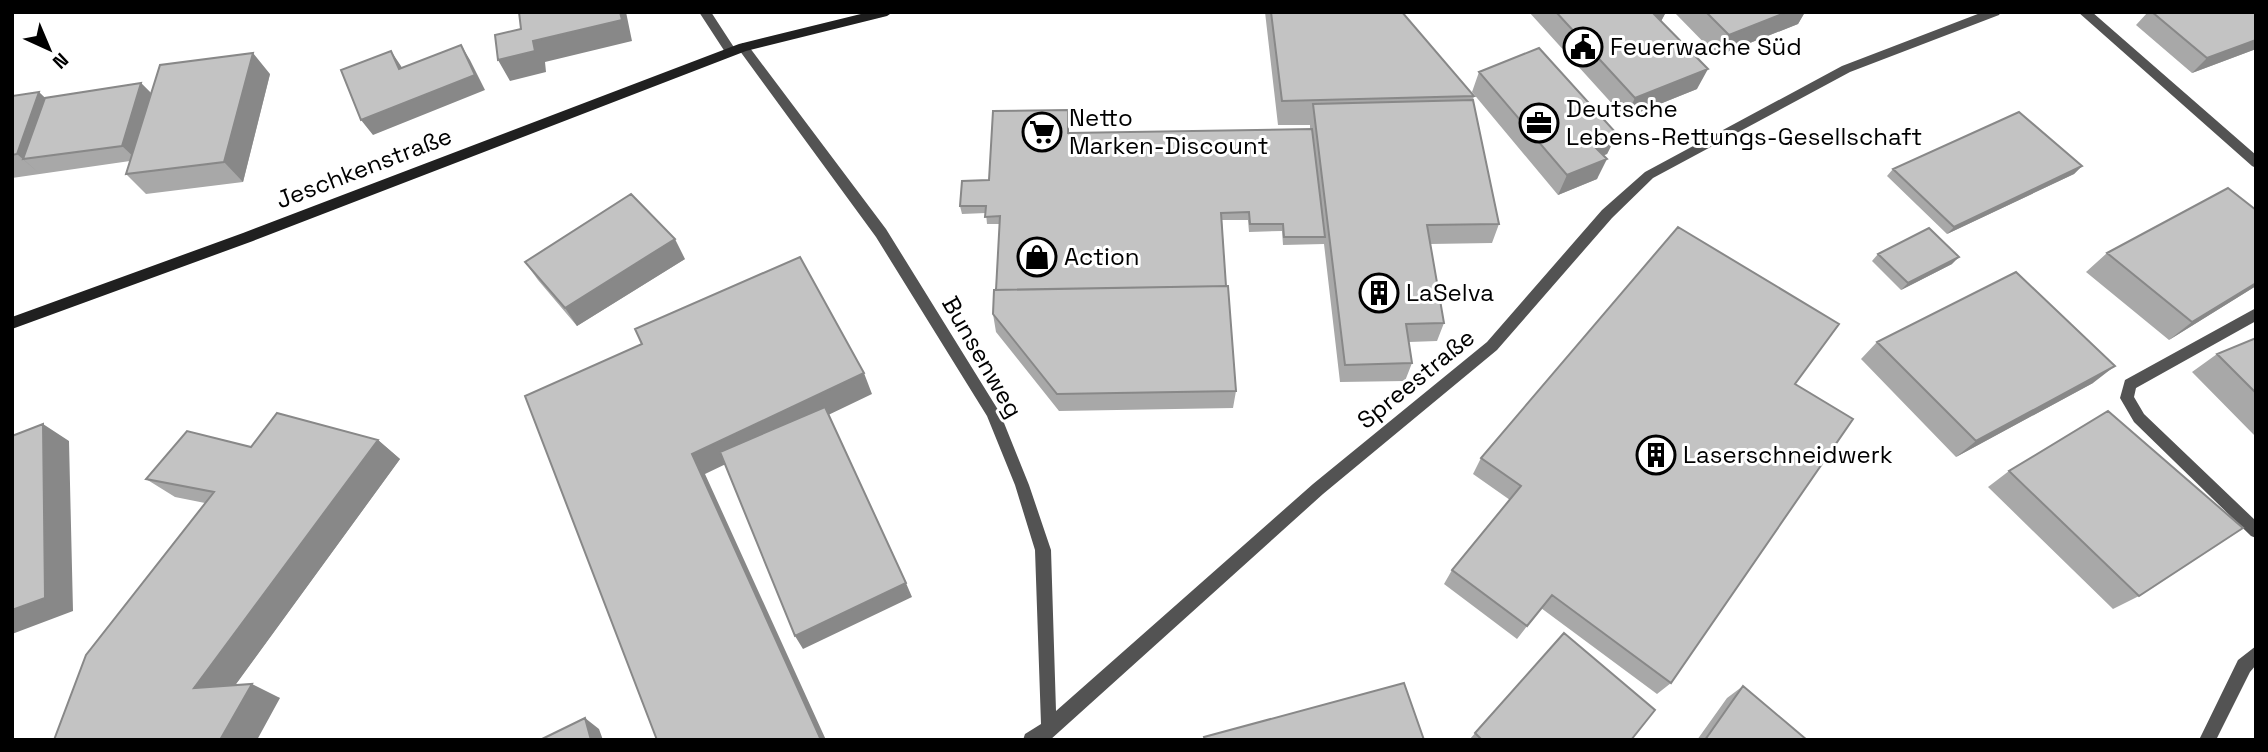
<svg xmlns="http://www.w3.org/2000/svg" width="2268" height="752" font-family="'Space Grotesk',sans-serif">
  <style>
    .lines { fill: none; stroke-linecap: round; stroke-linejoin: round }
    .lane { fill: #535353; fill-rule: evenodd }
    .street { fill: #535353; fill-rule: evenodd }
    .secondary { fill: #202020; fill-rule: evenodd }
    .wall { fill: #a8a8a8 }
    .shaded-wall { fill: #888 }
    .building { fill: #c3c3c3; stroke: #888; stroke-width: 2 }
    .labels { text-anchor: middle; stroke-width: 6; stroke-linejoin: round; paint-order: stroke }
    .poi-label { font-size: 24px; fill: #000; stroke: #fff; text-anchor: start }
    .street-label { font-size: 24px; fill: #000; stroke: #fff }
  </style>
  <rect width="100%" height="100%" fill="#fff"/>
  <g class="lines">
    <!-- lane -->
    <path class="lane" d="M699 12H711L737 52 735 55H727Z
      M2256 308V321L2136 388 2134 397 2144 414 2256 521V538L2251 536 2134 422 2120 398 2125 380Z"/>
    <!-- street -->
    <path class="street" d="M1983 12H2001L1999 15 1850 72 1653 178 1612 218 1497 350 1323 494 1050 740H1023L1025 734 1041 724 1035 550 1015 485 987 416 876 237 737 47 743 43 747 44 886 229 1000 413 1029 485 1051 550 1056 711 1313 484 1487 342 1602 210 1645 172 1842 66Z
      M2078 12H2092L2256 155V168L2252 166Z
      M2256 646V665L2250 672 2216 740H2199L2238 660Z"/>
    <!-- secondary -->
    <path class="secondary" d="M869 12H893L887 16 746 51 253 241 12 329V317L243 233 739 44Z"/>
  </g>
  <!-- wall -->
  <path class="wall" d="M1265 12H1402L1474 96 1473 100 1499 224 1492 243 1430 244 1444 323 1437 341 1409 342 1412 363 1405 381 1340 382 1324 244 1283 245 1282 231 1249 232 1248 220H1222L1226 286 1236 391 1233 408 1059 411 996 332 993 314 996 290 1000 224H987L986 213 962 214 960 206 1068 110V133L1310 129V125H1278Z
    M1529 12H1666L1661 21 1697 89 1625 118Z
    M1674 12H1805L1798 24 1717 56Z
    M2148 12H2255L2256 13V49L2192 73 2136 25Z
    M1479 72 1617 134 1607 154 1603 155 1597 179 1558 195 1472 92Z
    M270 74 243 182 146 194 126 174 130 161 12 178V96L45 98 141 83 151 93Z
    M2082 166 2074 174 1947 234 1887 176 1893 169Z
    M2256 210V286L2169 340 2086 272 2107 253Z
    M1878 254 1952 264 1901 290 1872 261Z
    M685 259 577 326 538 280 525 262Z
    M2256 338V437L2192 372 2217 354Z
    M1877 342 2093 383 1956 457 1861 359Z
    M1795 384 1671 683 1657 694 1541 608 1517 639 1444 584 1452 570 1510 500 1473 474 1481 458Z
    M378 440 400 459 235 685 280 698 54 740 205 503 175 497 146 479 251 447Z
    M2009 471 2139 596 2113 609 1988 487Z
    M1564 633 1631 740H1469Z
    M1743 686 1807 740H1697L1727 698Z"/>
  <!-- shaded-wall -->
  <path class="shaded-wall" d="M620 12H626L632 41 545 62 546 72 510 81 498 60 533 41Z
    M1652 12H1666L1658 27Z
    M1787 12H1805L1798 24 1717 56 1729 35Z
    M2256 40V49L2192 73 2207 58Z
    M461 45 470 60 485 90 373 135 361 120Z
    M391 51 401 66 409 84 399 69Z
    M253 53 270 74 243 182 224 162Z
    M1708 69 1697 89 1625 118 1635 98Z
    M141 83 156 98 137 160 122 146Z
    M39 92 61 113 23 159 40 174 17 154Z
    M1617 134 1607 154 1583 164 1592 144Z
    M1607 159 1597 179 1558 195 1567 175Z
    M2082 166 2074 174 1947 234 1954 227Z
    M675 239 685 259 577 326 565 308Z
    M1959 257 1952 264 1901 290 1908 283Z
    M2256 283V286L2169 340 2192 322Z
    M2115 366 2093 383 1956 457 1976 441Z
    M864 373 872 394 705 474 826 740H821L692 454Z
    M43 424 69 441 73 611 12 634V610Z
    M378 440 400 459 223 702 194 688Z
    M906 583 912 597 803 649 795 636Z
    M252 684 280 698 257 740H220Z
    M585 718 599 729 603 740H591Z"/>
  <!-- building -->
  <path class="building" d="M519 12H620L622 20 533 41 535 51 498 60 495 35 521 29Z
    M1271 12H1402L1474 96 1282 101Z
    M1556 12H1652L1708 69 1635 98Z
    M1706 12H1787L1729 35Z
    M2152 12H2255L2256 13V40L2207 58Z
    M461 45 475 75 361 120 341 70 391 51 399 69Z
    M1539 48 1617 134 1592 144 1607 159 1567 175 1479 72Z
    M253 53 224 162 126 174 160 65Z
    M141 83 122 146 23 159 45 98Z
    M39 92 17 154 12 155V96Z
    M1473 100 1499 224 1427 225 1444 323 1406 324 1412 363 1345 365 1313 104Z
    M1068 110V133L1312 129 1325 237H1284L1283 224H1250L1249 212 1221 213 1226 286 996 290 1000 216 985 217 986 206H960L962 181 989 180 993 111Z
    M2019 112 2082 166 1954 227 1893 169Z
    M2228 188 2256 210V283L2192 322 2107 253Z
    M631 194 675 239 565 308 525 262Z
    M1678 227 1839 324 1795 384 1853 419 1671 683 1552 595 1527 626 1452 570 1521 486 1481 458Z
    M1929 228 1959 257 1908 283 1878 254Z
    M800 257 864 373 692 454 821 740H657L525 396 642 344 635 329Z
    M2016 272 2115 366 1976 441 1877 342Z
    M1228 286 1236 391 1057 394 993 314 994 290Z
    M2256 338V393L2217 354Z
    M825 407 906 583 795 636 720 452Z
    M2108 411 2243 528 2139 596 2009 471Z
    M277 413 378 440 194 688 252 684 220 740H54L86 655 214 492 146 479 187 431 251 447Z
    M43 424 45 598 12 610V436Z
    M1564 633 1655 710 1631 740H1482L1475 733Z
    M1404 683 1424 740H1205L1204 737Z
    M1743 686 1807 740H1705Z
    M585 718 591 740H540Z"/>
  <!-- icons -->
  <defs>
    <symbol id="civic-ring" viewBox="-11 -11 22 22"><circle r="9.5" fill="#fff" stroke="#000" stroke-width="1.5"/><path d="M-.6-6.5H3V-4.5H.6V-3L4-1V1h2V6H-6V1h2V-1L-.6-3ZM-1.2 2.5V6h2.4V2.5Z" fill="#000"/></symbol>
    <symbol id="office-ring" viewBox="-11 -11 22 22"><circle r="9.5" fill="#fff" stroke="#000" stroke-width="1.5"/><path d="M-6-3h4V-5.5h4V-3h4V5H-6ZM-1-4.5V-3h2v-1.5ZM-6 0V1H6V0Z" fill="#000"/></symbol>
    <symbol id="supermarket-ring" viewBox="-11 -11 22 22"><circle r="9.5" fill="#fff" stroke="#000" stroke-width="1.5"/><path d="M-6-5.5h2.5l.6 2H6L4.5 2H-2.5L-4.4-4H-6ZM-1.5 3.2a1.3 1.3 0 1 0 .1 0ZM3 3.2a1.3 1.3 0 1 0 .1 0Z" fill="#000"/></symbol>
    <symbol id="shop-ring" viewBox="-11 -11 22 22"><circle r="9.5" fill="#fff" stroke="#000" stroke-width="1.5"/><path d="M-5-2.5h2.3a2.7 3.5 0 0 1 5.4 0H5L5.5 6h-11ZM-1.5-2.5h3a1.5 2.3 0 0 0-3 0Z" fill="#000"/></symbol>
    <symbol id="building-ring" viewBox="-11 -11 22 22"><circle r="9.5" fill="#fff" stroke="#000" stroke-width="1.5"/><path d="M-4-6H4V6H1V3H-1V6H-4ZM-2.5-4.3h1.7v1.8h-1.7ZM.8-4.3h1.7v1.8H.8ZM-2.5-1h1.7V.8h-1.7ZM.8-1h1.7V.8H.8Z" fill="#000"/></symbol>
  </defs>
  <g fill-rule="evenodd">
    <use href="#civic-ring" x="1561" y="25" width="44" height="44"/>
    <use href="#office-ring" x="1517" y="101" width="44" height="44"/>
    <use href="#supermarket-ring" x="1020" y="110" width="44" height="44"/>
    <use href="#shop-ring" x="1015" y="235" width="44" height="44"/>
    <use href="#building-ring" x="1357" y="271" width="44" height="44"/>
    <use href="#building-ring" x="1634" y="433" width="44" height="44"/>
  </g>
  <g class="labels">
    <!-- poi labels -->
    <g class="poi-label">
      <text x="1610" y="55">Feuerwache Süd</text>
      <text x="1566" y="117">Deutsche<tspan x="1566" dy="28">Lebens-Rettungs-Gesellschaft</tspan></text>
      <text x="1069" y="126">Netto<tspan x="1069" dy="28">Marken-Discount</tspan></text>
      <text x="1064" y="265">Action</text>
      <text x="1406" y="301">LaSelva</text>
      <text x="1683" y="463">Laserschneidwerk</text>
    </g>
    <!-- street labels -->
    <g class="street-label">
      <text transform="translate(364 168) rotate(-21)" y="8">Jeschkenstraße</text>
      <text transform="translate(982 357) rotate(60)" y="8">Bunsenweg</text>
      <text transform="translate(1416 379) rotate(-39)" y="8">Spreestraße</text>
    </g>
  </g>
  <!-- border -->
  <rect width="2268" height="752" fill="none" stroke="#000000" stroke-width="28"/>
  <!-- north arrow -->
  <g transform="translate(49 49) rotate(136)" stroke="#ffffff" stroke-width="5" paint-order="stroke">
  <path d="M0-5L12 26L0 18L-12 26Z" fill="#000000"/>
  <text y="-10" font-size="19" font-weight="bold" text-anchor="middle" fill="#000000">N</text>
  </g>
</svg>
